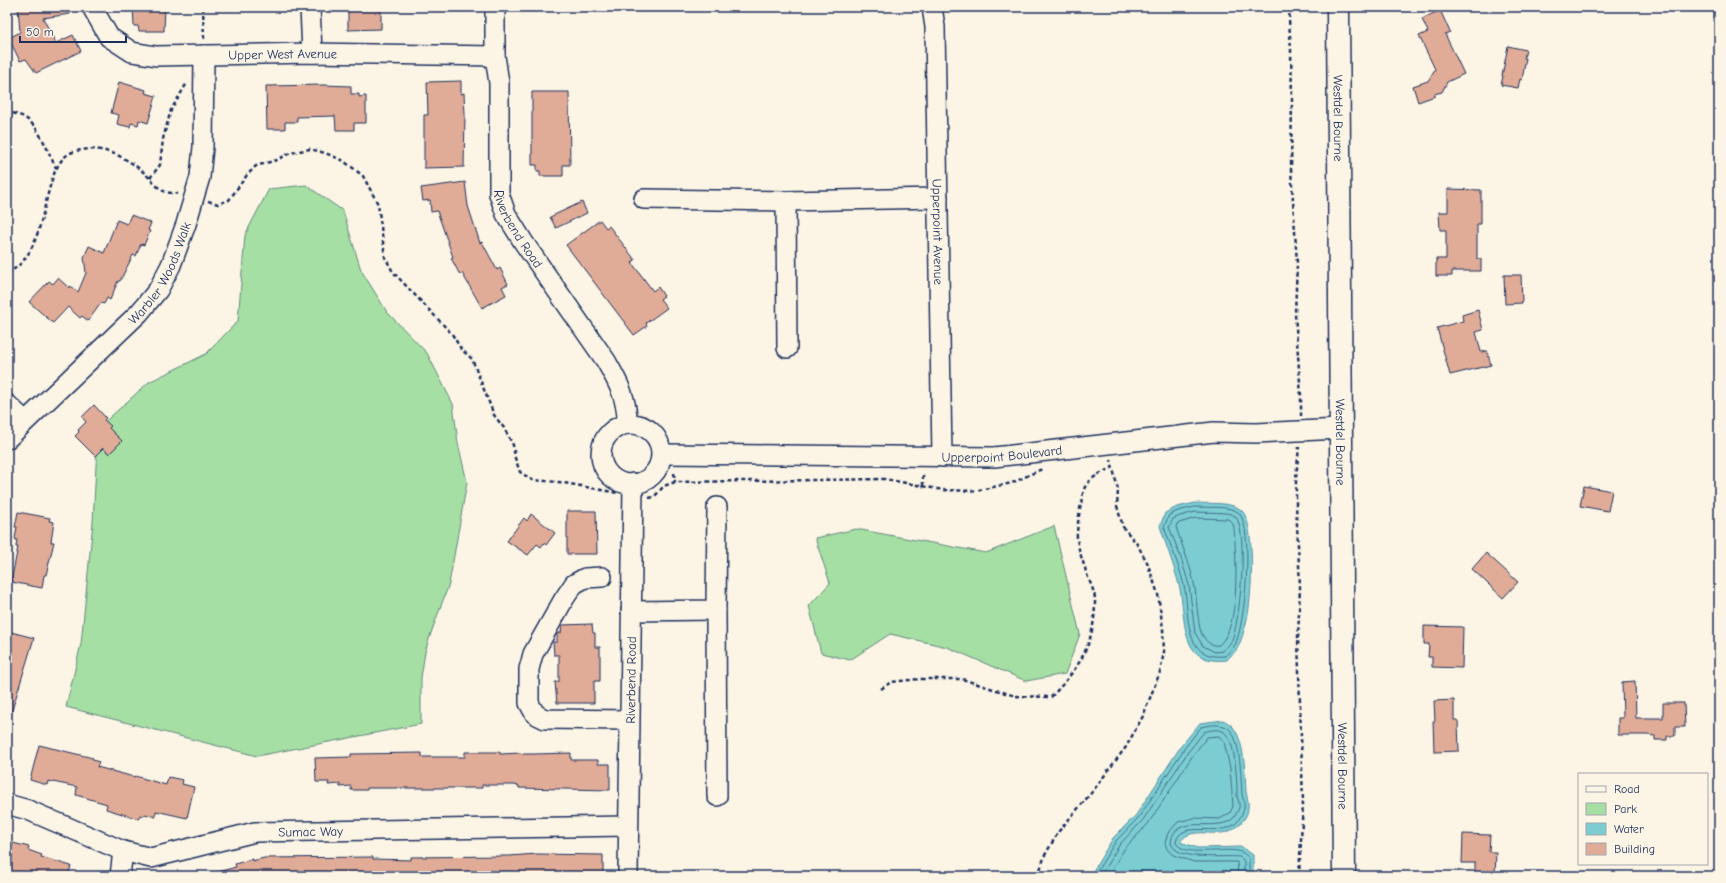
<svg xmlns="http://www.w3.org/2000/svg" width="1726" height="883" font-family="'Comic Neue',sans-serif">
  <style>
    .green { fill: #a6dfa3; stroke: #608780 }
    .water { fill: #7bcdd2; stroke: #558ea4 }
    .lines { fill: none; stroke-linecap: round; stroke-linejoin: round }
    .shore { stroke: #416e8c; stroke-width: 1 }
    .building { fill: #e1ac97; stroke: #1b2f5e }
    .minor-casing { stroke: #1b2f5e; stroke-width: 22 }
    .major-casing { stroke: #1b2f5e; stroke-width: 25 }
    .path { stroke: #1b2f5e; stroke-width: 2.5; stroke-dasharray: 4 3; stroke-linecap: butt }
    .minor { stroke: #fcf5e5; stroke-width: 19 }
    .major { stroke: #fcf5e5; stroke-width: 22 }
    .labels { text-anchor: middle; stroke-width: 3; stroke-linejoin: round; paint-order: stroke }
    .street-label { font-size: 13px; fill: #1b2f5e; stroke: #fcf5e5 }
  </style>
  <rect width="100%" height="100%" fill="#fcf5e5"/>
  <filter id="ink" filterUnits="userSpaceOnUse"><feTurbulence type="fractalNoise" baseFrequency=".025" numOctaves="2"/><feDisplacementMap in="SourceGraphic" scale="8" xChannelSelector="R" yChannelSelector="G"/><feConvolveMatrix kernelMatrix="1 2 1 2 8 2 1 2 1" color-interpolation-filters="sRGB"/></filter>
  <g filter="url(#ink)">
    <!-- green -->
    <path class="green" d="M7 103 12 114 7 157Z
      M306 185 343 211 361 270 387 312 427 353 453 404 458 443 467 482 449 584 431 633 425 652 421 678V724L257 756 66 707 81 644 93 522 98 428 149 382 206 354 238 321 245 235 269 189Z
      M1054 526 1080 634 1065 674 1026 681 947 647 890 634 850 660 821 653 809 606 830 583 815 538 856 529 986 553Z"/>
    <!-- water -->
    <path class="water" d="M1195 503C1208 504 1233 501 1242 511 1254 522 1252 580 1250 598 1249 613 1245 631 1239 645 1237 651 1231 655 1227 660 1177 666 1187 617 1179 585 1174 565 1166 546 1160 526L1165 513 1177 507Z
      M1223 720C1227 722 1230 724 1233 727 1245 742 1245 774 1246 792 1247 797 1249 803 1248 808 1248 817 1240 825 1233 829 1217 840 1192 824 1180 842L1198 848 1242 847 1253 855V876H1090L1113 838 1136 815 1181 746 1200 723Z"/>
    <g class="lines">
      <!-- shore -->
      <path class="shore" d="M1195 507C1207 508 1231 505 1239 513 1254 529 1245 625 1235 645 1233 649 1228 653 1225 656 1182 661 1190 613 1184 585 1179 565 1171 547 1164 527L1169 515 1178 511Z
        M1196 512C1205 513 1229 511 1235 516 1249 529 1240 625 1231 642 1229 645 1225 649 1222 651L1215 652 1203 646 1195 633 1189 585 1181 558 1169 527 1173 519 1180 516Z
        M1196 518 1228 519 1233 524 1234 528C1236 556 1241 627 1219 645 1211 647 1204 640 1201 632 1197 621 1197 596 1194 583 1190 564 1182 546 1176 527L1177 524Z
        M1094 876 1116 841 1139 817 1184 749 1201 727C1209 725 1221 723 1228 728 1241 737 1241 780 1242 795 1243 799 1245 804 1244 808 1244 811 1241 816 1239 819 1227 842 1179 816 1176 843 1186 859 1227 846 1241 852 1244 853 1247 856 1249 858V876
        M1100 876 1120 844 1143 820 1188 752 1204 732C1209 730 1220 728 1224 732 1236 740 1237 782 1237 796 1238 800 1240 804 1239 808 1238 810 1236 814 1235 816 1222 836 1173 810 1171 843 1177 862 1223 855 1240 857L1244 861V876
        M1108 876 1125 848 1148 824 1193 755 1207 737 1219 736 1224 742 1230 768 1233 806 1230 813 1220 819 1194 818 1178 822 1168 833 1165 843 1167 849 1173 855 1194 862H1237L1238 876"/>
    </g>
    <!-- building -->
    <path class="building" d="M18 7H70V14L43 18 56 43 73 35 81 51 36 73 26 59 20 61 10 41 12 40 11 37 20 32Z
      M133 7H165L164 31H139L138 26H134Z
      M348 7H381V29L348 30Z
      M1440 10 1450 32 1445 34 1464 74 1447 82 1442 92 1434 94 1435 96 1418 102 1413 86 1428 81 1435 69 1419 36 1428 32 1422 19Z
      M1508 46 1526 50 1524 58H1526L1522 80 1520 79 1518 88 1501 85 1503 76H1502Z
      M461 81V94L464 93 465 115 464 167 424 168V115H428L427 82Z
      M119 82 146 90 145 93 156 96 148 123 139 120 138 125 131 123 130 127 117 124 119 115 111 113Z
      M324 85 351 86V94H359V97L366 96V123H354V130H336L335 116 297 117V122H285V129H267L266 86Z
      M532 92H569L570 165H563V176H540V171H537V165H532Z
      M465 182 468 206 480 243 482 242 497 270 500 268 508 284 502 287 506 295 482 308 462 273 460 275 451 258 453 257 437 211 431 212 430 200 423 201 421 188Z
      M1448 189 1481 190V224H1477V259H1481V271H1452V276H1436V259H1446V230H1440L1439 212H1448Z
      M582 202 587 213 556 228 550 217Z
      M131 215 151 223 148 230 150 231 144 245 141 244 136 256 133 255 120 281H118L110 300 107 298 104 304 101 303 88 321 82 316 80 318 68 307 53 323 29 302 49 281 53 284 58 278 69 288 70 286 78 292 86 273 84 257 89 246 104 253 117 220 127 224Z
      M600 220 606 228 609 226 635 260 632 263 653 291 658 287 664 296 660 299 667 308 646 323 647 326 634 335 566 245Z
      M1504 275H1521L1522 303 1505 304Z
      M1478 310 1483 330 1476 332 1481 352 1487 351 1491 365 1450 375 1437 328 1463 321 1462 315Z
      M94 405 106 418 104 420 111 426 109 428 122 441 109 454 103 448 95 456 75 436 79 432 78 430 86 422 82 417Z
      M1584 486 1612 491 1608 511 1580 506Z
      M567 511H596L597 554H567Z
      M18 512 50 518 49 521 54 522 51 542H54L46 575H44L42 588 11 582 18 547H16L17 540 15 539 17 527H15Z
      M531 514 555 533 546 545 544 543 541 547 537 544 528 555 507 541 524 518 527 521Z
      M1486 553 1518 582 1503 598 1472 569Z
      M592 624 593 633H595V647H600V681H594V703H557L555 682H559V655H554L553 642H557V633H561L562 625Z
      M1424 626 1463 627 1462 668 1432 667V657H1428L1429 644H1424Z
      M7 631 34 638 9 720H7Z
      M1635 681 1636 718H1663V703H1684L1685 727H1675V736H1667V740H1655V736L1647 735H1618V718H1623L1622 682Z
      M1454 700V720H1458L1459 751 1434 752 1433 721H1435L1434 701Z
      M39 745 93 758V760L99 762 97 767 134 777 135 776 166 785 168 777 183 780 182 784 194 787 187 818 156 811 155 817 145 814 144 816 140 815 139 819 106 809 107 804 76 795 77 787 48 781 47 785 30 780Z
      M465 752H500V754L521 753 522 754H534L571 753V760H598V764H610V790L519 788V786L514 785H482V788H367V790H351V786L340 787V784L328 785 329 782H316L315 758 351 757V754L422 753V757H465Z
      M1463 834 1490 835 1489 852H1496L1495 876H1475V863H1462Z
      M13 843 29 847 28 850 42 855 41 857 71 866 68 876H7V862Z
      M537 854 603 855V876H215L214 873 236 867 235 864 252 859V861L264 858 373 857V859L411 860V857L509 856Z"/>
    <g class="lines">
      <defs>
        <g id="minor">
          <path id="s1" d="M92 7 109 37 132 52 156 56 312 53 495 56"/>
          <path d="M310 7 312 53"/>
          <path id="s2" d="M495 7V56L499 83V194L506 214 524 243 606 361C618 382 628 400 627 424"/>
          <path id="s3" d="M932 7 935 27 942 457"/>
          <path d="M644 199 786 201 938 198"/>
          <path d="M786 201 787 348"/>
          <path d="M7 404 25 421"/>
          <circle cx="631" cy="454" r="30"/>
          <path id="s4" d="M7 439 139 313 158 290 171 265 186 224 200 177 203 147 204 55"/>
          <path id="s5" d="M662 454 994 457 1214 432 1256 433 1341 429"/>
          <path d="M602 577 585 578 574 584 564 599 533 654 529 669V703L535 714 545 719 629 720"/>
          <path d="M716 610 717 796"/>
          <path d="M631 611 716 610 717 507"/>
          <path id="s6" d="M7 804 28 810 123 851 151 858 255 832 628 826"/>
          <path d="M120 876 123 851"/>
          <path id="s7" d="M628 876 633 483"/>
        </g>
        <g id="major">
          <path id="s8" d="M1338 7 1344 876"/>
        </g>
      </defs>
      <!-- minor casing -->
      <use href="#minor" class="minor-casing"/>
      <!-- major casing -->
      <use href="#major" class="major-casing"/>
      <!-- path -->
      <path class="path" d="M203 7 204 40
        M1290 7 1289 20 1291 50 1292 97 1291 169 1297 263 1295 314 1301 396V416
        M7 109C12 114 18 114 24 117 40 127 48 152 56 168
        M150 178 160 165 163 139 171 110 187 83
        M208 201 218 204 229 200 247 175 256 166 277 160 290 153 310 149 325 153 342 160 353 168 363 176 378 204 385 257 393 272 452 334 461 349 472 359 494 415 504 428 513 445 515 458 520 472 532 480 559 482 618 493
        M7 273C53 253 38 164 73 152 98 144 121 154 141 170 149 176 157 189 166 192 170 193 174 193 178 194
        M674 473 675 482
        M923 486V473
        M649 498 654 497 664 486 675 482 885 479 943 490 974 491 1012 483 1042 469
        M881 689 891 682 919 679H962L1015 696 1051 697C1080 667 1095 644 1095 600 1095 590 1087 578 1085 568 1082 559 1078 548 1077 538 1076 532 1082 492 1085 487 1091 477 1102 472 1112 468
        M1038 876 1045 855 1059 831 1092 792 1126 747 1143 716 1160 672 1164 652 1163 629 1158 594 1147 562 1137 544 1123 527 1117 506 1118 490 1111 460
        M1299 876 1303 803 1298 638 1300 586 1296 504V478L1299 447"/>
      <!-- minor -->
      <use href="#minor" class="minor"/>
      <!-- major -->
      <use href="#major" class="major"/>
    </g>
  </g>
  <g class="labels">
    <!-- street labels -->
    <g class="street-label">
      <text dy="5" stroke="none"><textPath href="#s1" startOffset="213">Upper West Avenue</textPath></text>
      <text dy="5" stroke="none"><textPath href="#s8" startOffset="111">Westdel Bourne</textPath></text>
      <text dy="5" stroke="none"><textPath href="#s2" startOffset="227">Riverbend Road</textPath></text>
      <text dy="5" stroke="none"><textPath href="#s3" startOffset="225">Upperpoint Avenue</textPath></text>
      <text dy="5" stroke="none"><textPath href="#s4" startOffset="228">Warbler Woods Walk</textPath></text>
      <text dy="5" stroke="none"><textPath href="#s8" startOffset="435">Westdel Bourne</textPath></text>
      <text dy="5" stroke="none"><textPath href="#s5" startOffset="340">Upperpoint Boulevard</textPath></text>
      <text dy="5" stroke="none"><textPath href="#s7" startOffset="196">Riverbend Road</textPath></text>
      <text dy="5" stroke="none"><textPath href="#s8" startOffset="759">Westdel Bourne</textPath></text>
      <text dy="5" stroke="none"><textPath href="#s6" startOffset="317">Sumac Way</textPath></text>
    </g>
  </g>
  <!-- margin -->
  <rect width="1726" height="883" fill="none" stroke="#fcf5e5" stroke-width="24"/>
  <rect x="12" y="12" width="1702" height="859" fill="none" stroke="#1b2f5e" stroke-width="1.5" filter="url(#ink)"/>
  <!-- legend -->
  <rect x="1578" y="773" width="130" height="92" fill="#fcf5e5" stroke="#a2a6af"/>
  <rect x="1586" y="786" width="20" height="6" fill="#fcf5e5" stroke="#a2a6af"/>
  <text x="1614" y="793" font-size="12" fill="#1b2f5e">Road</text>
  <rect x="1586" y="803" width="20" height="12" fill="#a6dfa3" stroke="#a2a6af"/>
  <text x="1614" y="813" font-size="12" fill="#1b2f5e">Park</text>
  <rect x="1586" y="823" width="20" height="12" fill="#7bcdd2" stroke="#a2a6af"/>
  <text x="1614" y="833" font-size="12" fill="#1b2f5e">Water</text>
  <rect x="1586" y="843" width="20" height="12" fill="#e1ac97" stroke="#a2a6af"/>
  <text x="1614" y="853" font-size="12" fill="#1b2f5e">Building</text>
  <!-- scale -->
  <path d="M20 36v6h106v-6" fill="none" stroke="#1b2f5e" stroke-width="2"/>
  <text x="26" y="36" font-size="12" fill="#1b2f5e" stroke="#fcf5e5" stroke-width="3" paint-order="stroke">50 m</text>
</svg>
